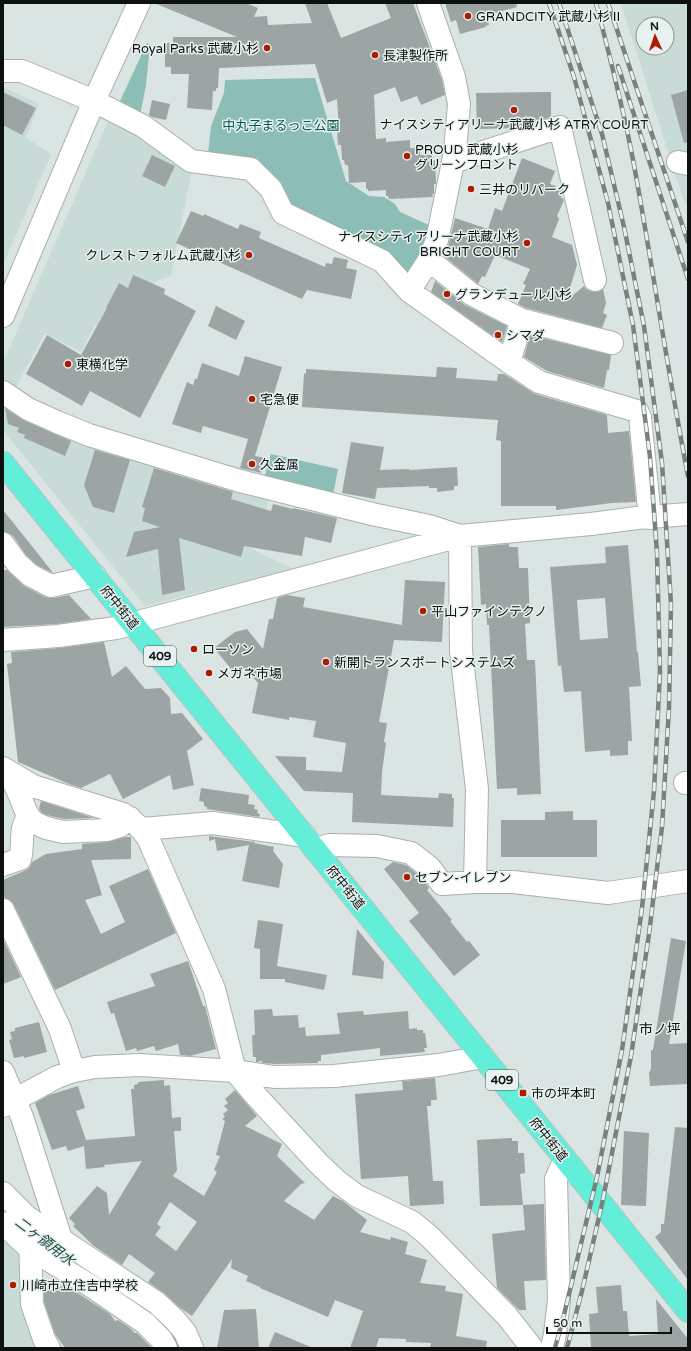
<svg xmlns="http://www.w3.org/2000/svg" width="691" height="1351" font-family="'Varela Round','Noto Sans JP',sans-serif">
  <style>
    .built { fill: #c8dbd7; fill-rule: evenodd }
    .green { fill: #8cbeb5 }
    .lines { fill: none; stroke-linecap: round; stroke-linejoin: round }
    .river { stroke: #4aa597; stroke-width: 30 }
    .building { fill: #9ca5a3; fill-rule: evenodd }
    .minor-casing { stroke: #a8b1af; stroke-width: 24 }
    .highway-casing { stroke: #c0c1c1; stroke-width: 24 }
    .minor { stroke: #fff; stroke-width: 22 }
    .highway { stroke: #63eed9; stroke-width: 22 }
    .rail-casing { stroke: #79807e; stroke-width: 4.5 }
    .rail { stroke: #e7f1ef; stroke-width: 3; stroke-dasharray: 9; stroke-linecap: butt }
    .poi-dot { fill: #ab1c01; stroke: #e7f1ef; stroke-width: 1.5 }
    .labels { text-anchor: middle; stroke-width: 3; stroke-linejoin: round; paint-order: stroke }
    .shield { fill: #e7f1ef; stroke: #4e5452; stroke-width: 1 }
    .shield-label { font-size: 12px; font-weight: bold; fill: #0c100f }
    .poi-label { font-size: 13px; fill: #0c100f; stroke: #e7f1ef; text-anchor: start }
    .park-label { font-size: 13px; fill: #02564c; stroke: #e7f1ef }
    .street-label { font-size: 13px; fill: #0c100f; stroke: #e7f1ef }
    .neighbourhood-label { font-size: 14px; fill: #0c100f; stroke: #e7f1ef }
    .water-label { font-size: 14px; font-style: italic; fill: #1e4741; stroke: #e7f1ef }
  </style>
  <rect width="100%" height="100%" fill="#dae4e2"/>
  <!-- built -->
  <path class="built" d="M621 3H688V211L675 174ZM643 24H667V48H643Z
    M3 87 39 104 26 138 51 154 3 265Z
    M109 119 192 170 171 276 156 281 124 340 95 325 81 352 45 333 16 387 3 378V363Z
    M3 398 271 495 252 549 293 569 145 606 3 430Z
    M3 1239 23 1260 45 1348H3Z"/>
  <!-- green -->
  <path class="green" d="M147 43 150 45 146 85 140 116 122 108 120 101Z
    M315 78 346 181 369 196 384 197 395 204 400 212 433 227 410 276 287 205 208 154 211 126 224 93 225 80Z
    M271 454 338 469 333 496 264 479Z"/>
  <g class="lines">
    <!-- river -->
    <path class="river" d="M9 1214 45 1243 103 1282
      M141 1308 169 1332 179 1348"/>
  </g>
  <!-- building -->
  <path class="building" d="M154 3H246L258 8 254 17 267 16 268 25 312 23 305 3H327L341 38 391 18 385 3H413L442 80 445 95 421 105 417 96 401 102 395 87 374 95 376 139 386 138V142L410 140V148H420V155H432V160H435L436 181V184H434V194H432L433 197 389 199 388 196H386V190L368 191V189H366V182L349 183 348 165H345L344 160H342L341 145H338L337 130H339L337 99 327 103 315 64 219 68 218 88H216V91H213L212 110 187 108 189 74H171V67H165V43H173V37H237Z
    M445 3H516L517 7 487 15 489 25 485 26 486 27 460 34 456 20 451 22Z
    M688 90V142L684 143 671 95Z
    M3 92 36 108 22 135 3 125Z
    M551 92V117L516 128 477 129 476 93Z
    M152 100 170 104 166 120 152 117 149 115Z
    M152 155 175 166 165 187 142 176Z
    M522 158 555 171 550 184 556 186 555 189 562 191 561 197 564 200 557 216 559 219 552 237 572 245 577 265 566 301 584 286 586 289 592 292H598L603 289 606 303 603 313 607 315 602 328 526 308 518 304 526 285 523 284 530 269 495 255 485 277 482 276 478 284 444 256 449 243 455 218 488 229 495 208 502 211Z
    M191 211 203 216 204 214 238 229 240 224 261 232 259 238 325 267 326 263 332 264 334 257 348 260 346 268 357 270 351 299 307 290 302 299 176 243Z
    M133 275 165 289 164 294 196 311 140 418 90 391 82 406 26 374 47 335 81 355 107 308H106L119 283 128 288Z
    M435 281 465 305 507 326 502 342 431 292Z
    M216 306 245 321 236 340 208 326Z
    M530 335 611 355 609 370H607L604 388 547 371 524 357Z
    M245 356 282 367 255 456 265 458 261 473 240 468 248 439 203 426 201 433 172 424 187 382 193 385 195 379H197L202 363 239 376Z
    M437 367 457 368 456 378 497 381 498 374H504L535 394 607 415 608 433 629 431 636 502 612 503 556 510V506H501V441L496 440 498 420 302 407 304 373 306 374V369L436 377Z
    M5 408 23 420 71 441 65 456 24 438 25 435 17 432 19 428 8 424Z
    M351 442 384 447 380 470 409 469 410 470 457 467 458 486H454V490L437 492V488H429V486L377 488 375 499 342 493Z
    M95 450 130 460 114 513 93 507 84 485Z
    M154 468 233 492 231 499 271 511 273 504 293 509V508L337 518 331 543 305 537 302 556 244 546 241 557 179 538 185 590 162 595 158 549 126 557 134 532 160 527 142 521 145 508 142 507Z
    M3 510 39 555 53 573 37 565 26 555 13 536 8 533 4 532Z
    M509 544V547H518L519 568H528L530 623 525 624 527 660H535L541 794 517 795V788L497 789 489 625H487L486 604 481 605 478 547Z
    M628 545 637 652H638L641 686 629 687 632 741H628V755L610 756V750L585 752 581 691 564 692 561 665 558 666 550 567 606 563 605 547ZM605 598 608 638 580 640 577 600Z
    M3 570H7L24 586 45 597 54 598 69 595 91 619 57 624 3 627Z
    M405 580 445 582 442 642 394 640 379 722 387 723 384 742 386 743 382 772 381 795 438 798 439 793 452 794V798H454L453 827 352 822 353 793 304 791 275 756 306 757V770L342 772 346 743 313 737 316 721 289 717V720L252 713 258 683 244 668 236 675 214 648 235 632 247 629 263 649 269 619H273L277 598 287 595 305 598 303 607 402 625Z
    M104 642 112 677 126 666 145 689 161 688 170 698 171 714 182 713 203 739 187 751 194 785 173 790 170 775 123 799 110 774 81 788 69 784 18 762 7 664 12 663 11 652 59 648Z
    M201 788 249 795 248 804 255 805 254 809 258 810 257 813 260 814 259 817 207 809V807L204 806V802L199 801Z
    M41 801 94 818 64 819 50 816 42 813 39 809Z
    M573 811V820H597V857H501V820H545V812Z
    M209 836 255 842 254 843 274 847 273 851 283 864 279 888 242 881 249 845 217 851 215 839 209 841Z
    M125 837H131V859L91 860 102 895 85 900 101 934 125 922 109 886 148 869 176 933 55 990 14 905 10 900 5 898 3 894V880L24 871 29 868 32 862 46 854 82 849V844L108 842Z
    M393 862 406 865 421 877 429 888 427 890 452 920 450 921 467 942 469 941 480 955 454 976 409 921 419 913 384 869Z
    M258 920 283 924 277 966 327 975 324 990 285 982V979H260V949L254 948Z
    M357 929 384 962 383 979 352 975Z
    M671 938 686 941 669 1044 688 1043V1084L650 1086 649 1073 651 1069V1050H653Z
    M3 939 21 977 3 984Z
    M188 961 203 1006H205L216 1049 190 1056 180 1055 178 1044 156 1051 154 1046 137 1051 136 1048 126 1051 114 1013 111 1014 107 1002 155 986 150 974Z
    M272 1009 273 1016 298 1015 299 1028 305 1027 306 1036 340 1034 337 1013 363 1011 364 1015 408 1011 409 1029 417 1028V1030H423V1033H425L427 1048H424L425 1052 380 1056V1048L321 1055V1061H318V1063L275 1064 262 1063V1061L256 1062V1057H253L252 1035H255L254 1010Z
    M39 1022 47 1052 24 1058V1056L14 1058 9 1040 12 1039 10 1032 15 1031V1028Z
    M435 1078 437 1100H431V1106H427L433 1181H443L444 1204 410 1206 408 1176 361 1179 355 1094 403 1090 402 1081Z
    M164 1080V1086L170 1085 172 1118 181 1117V1131H174L177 1170 173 1176 204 1196 217 1172 214 1170 220 1156 216 1155 225 1121 222 1119 225 1117 223 1114 228 1110 224 1106 228 1103 225 1099 235 1090 257 1116 245 1126 282 1144 277 1156 305 1183 301 1184 284 1201 314 1220 333 1196 343 1201 367 1220 360 1232 390 1240 391 1237 408 1242 405 1254 427 1260 420 1283 446 1286 445 1291 463 1294 456 1336 487 1341 486 1348H430L431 1343 406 1342V1339L379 1338 376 1348H350L363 1311 335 1300 328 1317 260 1288V1287L246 1281 248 1276 231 1268 232 1259 192 1316 179 1307 164 1293 148 1282 155 1273 129 1254 122 1265 94 1246 73 1226 75 1224 69 1218 97 1186 107 1193 109 1215 142 1161 104 1165 105 1167 86 1169 84 1146 68 1151 66 1146 52 1150 35 1103 49 1095 78 1086 85 1108 76 1111 86 1140 135 1136 131 1089H134V1085L138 1084V1082ZM170 1202 197 1222 176 1251 155 1235 161 1227 157 1224Z
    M675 1127 688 1128V1280L655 1237 661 1232V1224H664Z
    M624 1131 649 1133 646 1206 621 1205Z
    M512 1138V1141H518V1153H524L525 1173 520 1174 523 1205 480 1206 477 1140Z
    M544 1204 546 1280 524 1281 526 1310H519L497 1288 492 1234 525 1230 523 1205Z
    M65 1285 110 1314 115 1321 118 1320 130 1328 135 1333H137L152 1348H65L55 1334 44 1302V1292Z
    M621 1285 623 1311H627L629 1336 658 1334 656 1299 688 1339V1348H591L589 1314 598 1313 596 1287Z
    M256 1309 259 1348H217L224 1310Z
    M275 1332 313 1348H268Z"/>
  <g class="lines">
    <defs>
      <path id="minor" d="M3 71H22L94 101 143 126 191 161 251 169 271 189 283 213 382 261 409 291 509 362 539 382 637 411 640 417 650 518
        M453 162 560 127 595 280
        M678 162 688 164
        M429 260 471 294 522 320 509 362
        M409 291 429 260 437 240 450 177 455 151 459 104 454 77 428 3
        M3 316 94 101 139 3
        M522 320 612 343
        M3 392 28 409 57 422 89 435 240 481 372 514 429 526 460 536 461 651 477 789 475 882
        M3 544 17 563 30 575 51 586 95 576
        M3 640 58 636 116 628 460 536 591 524 637 518 688 514
        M3 768 33 786 123 814C134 821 141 828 148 838L214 989 235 1071 258 1098 318 1163 337 1181 357 1196 412 1222 429 1236 507 1316 532 1348
        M7 771 16 787 28 816 35 823 46 828 63 832 107 830 120 826 130 818
        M685 783H688
        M142 829 213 823 305 836
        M315 849 330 845 377 846 411 853 430 868 442 884 475 882H513L608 893 688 881
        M3 865 20 859C23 849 21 839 23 829 24 824 26 820 28 816
        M3 910 60 1029 74 1071
        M3 1072 22 1117 61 1239
        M3 1106 57 1077 74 1071 95 1067 140 1065 235 1071 274 1077 334 1076 439 1065 483 1057
        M3 1193 27 1217 157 1303 175 1320 185 1332 192 1348
        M3 1223 31 1250 42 1256 94 1288 145 1323 161 1339 166 1348
        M30 1239 32 1304 44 1339 49 1348
        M552 1348 555 1334 559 1300 556 1179 565 1159"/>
      <path id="highway" d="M3 463 688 1311"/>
    </defs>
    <!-- minor casing -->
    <use href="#minor" class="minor-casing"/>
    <!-- highway casing -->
    <use href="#highway" class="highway-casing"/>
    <!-- minor -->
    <use href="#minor" class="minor"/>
    <!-- highway -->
    <use href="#highway" class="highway"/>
    <defs>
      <path id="rail" d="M549 3 574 77 608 203 633 325 650 457 657 553 660 672 654 791 642 908 622 1050 597 1177 564 1315 555 1348
        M559 3 602 134 624 227 644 326 662 463 671 604 669 708 662 827 649 934 631 1056 602 1204 582 1291 567 1348
        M596 3C610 57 624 111 634 165 653 269 668 373 688 476
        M608 3 688 242
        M618 66 688 279"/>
    </defs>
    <!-- rail casing -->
    <use href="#rail" class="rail-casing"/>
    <!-- rail -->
    <use href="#rail" class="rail"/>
  </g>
  <!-- markers -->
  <g class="poi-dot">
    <circle cx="468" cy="16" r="4"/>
    <circle cx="267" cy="48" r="4"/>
    <circle cx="375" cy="55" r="4"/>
    <circle cx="514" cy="110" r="4"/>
    <circle cx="407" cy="156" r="4"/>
    <circle cx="471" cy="189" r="4"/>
    <circle cx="527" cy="243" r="4"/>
    <circle cx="249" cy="255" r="4"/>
    <circle cx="447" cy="294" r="4"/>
    <circle cx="498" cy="335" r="4"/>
    <circle cx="68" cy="364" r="4"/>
    <circle cx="252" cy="399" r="4"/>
    <circle cx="252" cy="464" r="4"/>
    <circle cx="423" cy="611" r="4"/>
    <circle cx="194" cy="649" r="4"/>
    <circle cx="326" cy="662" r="4"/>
    <circle cx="209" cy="673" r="4"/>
    <circle cx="407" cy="877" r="4"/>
    <rect x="519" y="1089" width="8" height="8" rx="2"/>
    <circle cx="13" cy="1285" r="4"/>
  </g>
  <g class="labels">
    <!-- shield labels -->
    <g class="shield">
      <rect x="144" y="646" width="32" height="20" rx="3"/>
      <rect x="486" y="1070" width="32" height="20" rx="3"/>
    </g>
    <g class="shield-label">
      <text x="160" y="660">409</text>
      <text x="502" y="1084">409</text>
    </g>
    <!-- poi labels -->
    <g class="poi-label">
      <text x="476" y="21">GRANDCITY 武蔵小杉Ⅱ</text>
      <text x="259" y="53" text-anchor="end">Royal Parks 武蔵小杉</text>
      <text x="383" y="60">長津製作所</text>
      <text x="514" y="129" text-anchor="middle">ナイスシティアリーナ武蔵小杉 ATRY COURT</text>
      <text x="415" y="154">PROUD 武蔵小杉<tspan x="415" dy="15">グリーンフロント</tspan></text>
      <text x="479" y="194">三井のリパーク</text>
      <text x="519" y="241" text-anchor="end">ナイスシティアリーナ武蔵小杉<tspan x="519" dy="15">BRIGHT COURT</tspan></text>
      <text x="241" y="260" text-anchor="end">クレストフォルム武蔵小杉</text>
      <text x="455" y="299">グランデュール小杉</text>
      <text x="506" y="340">シマダ</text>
      <text x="76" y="369">東横化学</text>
      <text x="260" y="404">宅急便</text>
      <text x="260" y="469">久金属</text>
      <text x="431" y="616">平山ファインテクノ</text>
      <text x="202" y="654">ローソン</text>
      <text x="334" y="667">新開トランスポートシステムズ</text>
      <text x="217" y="678">メガネ市場</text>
      <text x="415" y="882">セブン-イレブン</text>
      <text x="531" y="1098">市の坪本町</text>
      <text x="21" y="1290">川崎市立住吉中学校</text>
    </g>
    <!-- park labels -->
    <g class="park-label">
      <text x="281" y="130">中丸子まるっこ公園</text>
    </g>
    <!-- street labels -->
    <g class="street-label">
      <text transform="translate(120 607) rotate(51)" y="5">府中街道</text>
      <text transform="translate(346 887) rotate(51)" y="5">府中街道</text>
      <text transform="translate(549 1139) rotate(51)" y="5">府中街道</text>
    </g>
    <!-- neighbourhood labels -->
    <g class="neighbourhood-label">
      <text x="660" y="1034">市ノ坪</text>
    </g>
    <!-- water labels -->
    <g class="water-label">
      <text transform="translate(45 1241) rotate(37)" y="5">二ヶ領用水</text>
    </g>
  </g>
  <!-- border -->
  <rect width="691" height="1351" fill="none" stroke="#0c100f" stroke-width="8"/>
  <!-- north arrow -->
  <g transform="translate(655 36) rotate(357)"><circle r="19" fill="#e7f1ef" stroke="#8f9795"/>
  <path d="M0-3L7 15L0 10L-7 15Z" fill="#ab1c01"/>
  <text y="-6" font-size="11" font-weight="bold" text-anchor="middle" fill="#0c100f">N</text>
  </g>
  <!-- scale -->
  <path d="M547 1327v6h124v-6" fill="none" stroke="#0c100f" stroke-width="2"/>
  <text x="553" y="1327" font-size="12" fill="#0c100f" stroke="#e7f1ef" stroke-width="3" paint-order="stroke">50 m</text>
</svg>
